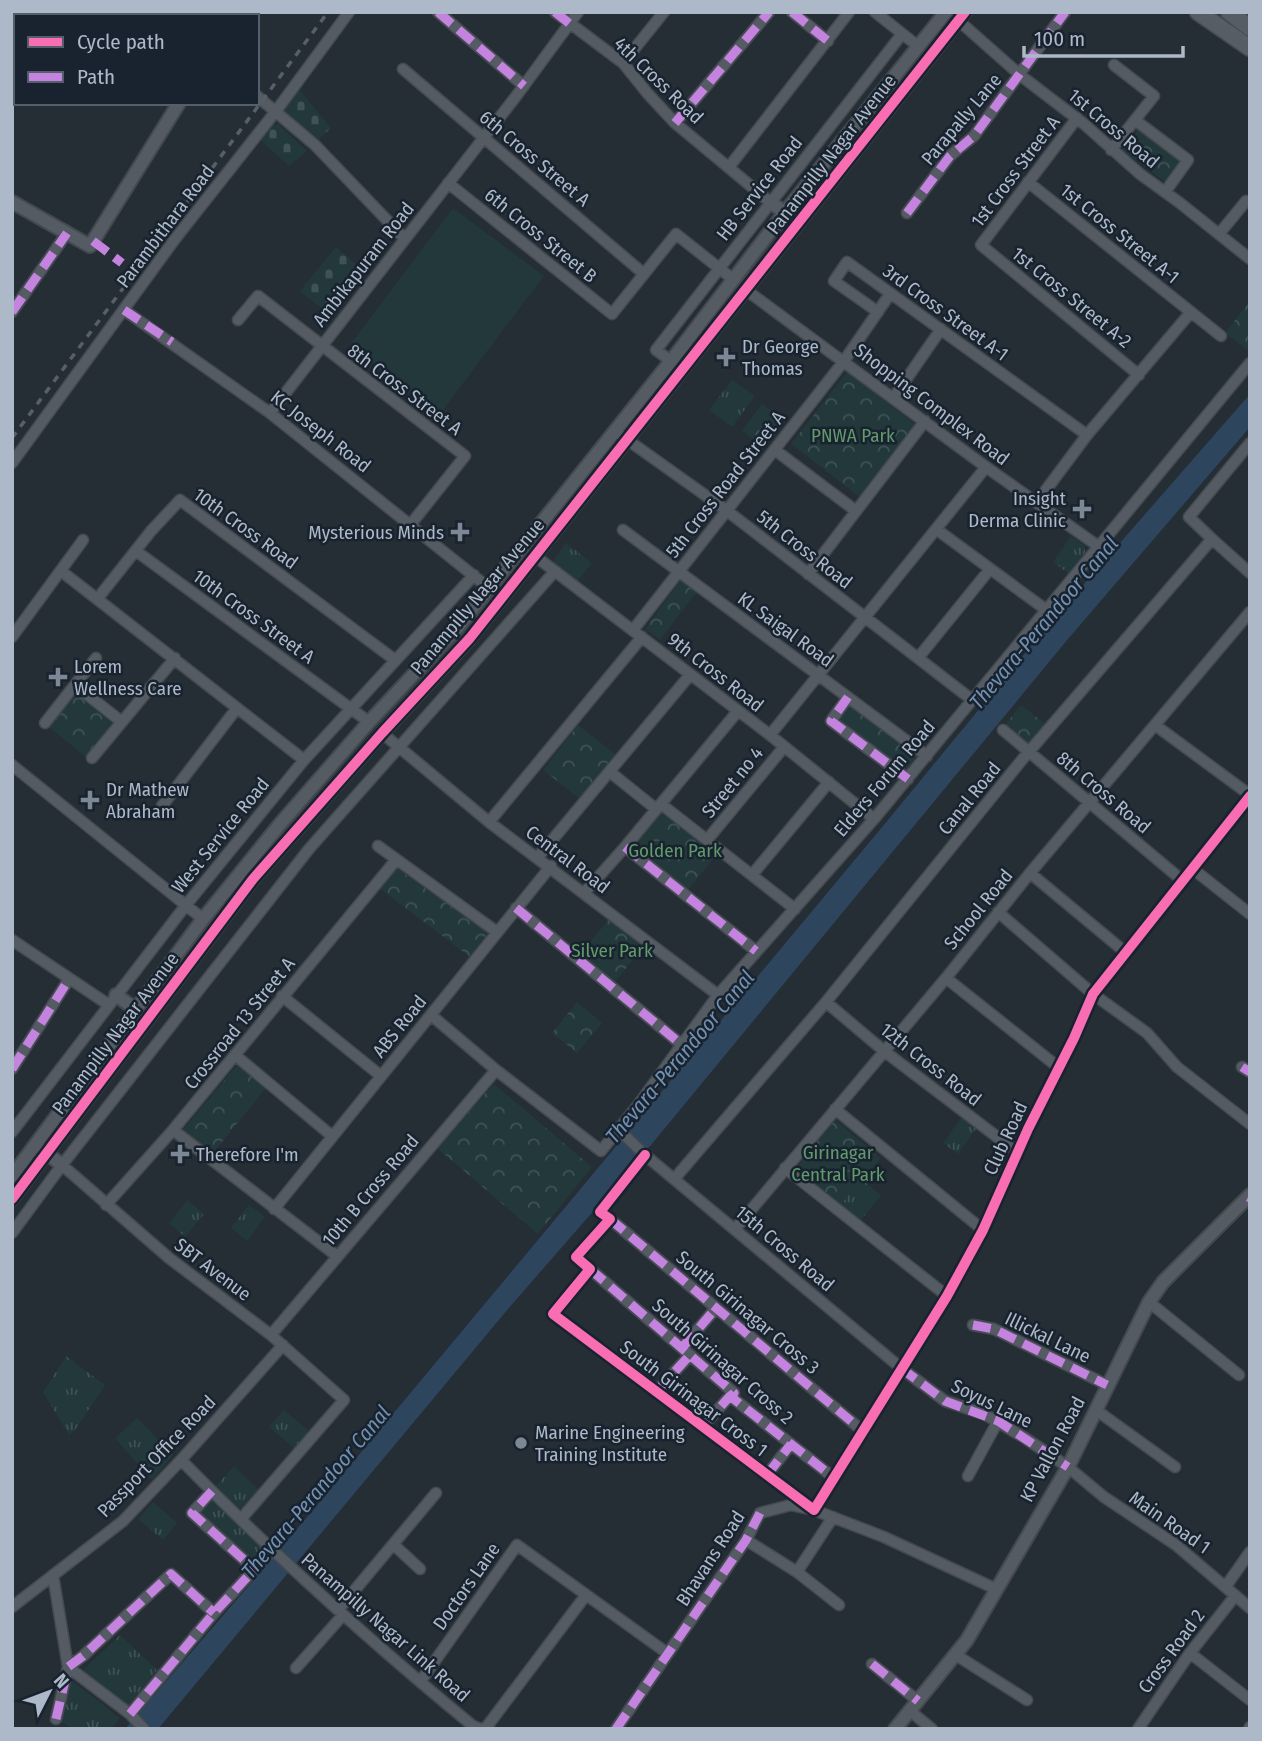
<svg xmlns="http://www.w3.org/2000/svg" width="1262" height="1741" font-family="'Fira Sans Condensed',sans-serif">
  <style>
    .grass { fill: url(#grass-tufts) }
    .forest { fill: url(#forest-crowns) }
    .cemetery { fill: url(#cemetery-stones) }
    .garden { fill: #22383b }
    .water { fill: #2e455e }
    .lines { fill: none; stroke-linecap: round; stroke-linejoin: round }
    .minor-casing { stroke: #43494f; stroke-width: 13 }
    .tertiary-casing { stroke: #43494f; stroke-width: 16 }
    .primary-casing { stroke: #424951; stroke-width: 19 }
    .minor { stroke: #555b63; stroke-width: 10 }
    .tertiary { stroke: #555b63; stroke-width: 12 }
    .primary { stroke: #575d65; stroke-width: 16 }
    .rail { stroke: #595f66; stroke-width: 3.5; stroke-dasharray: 7 7; stroke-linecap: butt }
    .quiet { stroke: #c483df; stroke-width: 9; stroke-dasharray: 18 9; stroke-linecap: butt }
    .cycleway-casing { stroke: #18232f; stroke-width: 15 }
    .cycleway { stroke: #f96db3; stroke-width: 10 }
    .poi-dot { fill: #7d8895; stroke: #18232f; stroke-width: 2.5 }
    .labels { text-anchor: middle; stroke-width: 5; stroke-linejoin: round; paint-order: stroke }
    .street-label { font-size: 19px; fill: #adb9c8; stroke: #18232f }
    .poi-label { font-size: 19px; fill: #adb9c8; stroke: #18232f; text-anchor: start }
    .park-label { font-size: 19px; fill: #629a6c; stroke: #18232f }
    .water-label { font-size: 21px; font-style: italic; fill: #7291b2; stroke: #18232f }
  </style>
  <defs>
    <pattern id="grass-tufts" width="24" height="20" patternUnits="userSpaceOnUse" patternTransform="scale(1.75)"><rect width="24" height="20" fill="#22383b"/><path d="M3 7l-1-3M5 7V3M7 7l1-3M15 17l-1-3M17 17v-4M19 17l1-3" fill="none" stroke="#3f5356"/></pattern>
    <pattern id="forest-crowns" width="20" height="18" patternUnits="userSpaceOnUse" patternTransform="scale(1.75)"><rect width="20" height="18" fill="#22383b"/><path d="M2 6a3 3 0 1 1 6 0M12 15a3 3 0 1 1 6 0" fill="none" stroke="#3f5356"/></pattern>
    <pattern id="cemetery-stones" width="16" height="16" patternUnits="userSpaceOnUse" patternTransform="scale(1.75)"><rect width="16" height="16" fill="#22383b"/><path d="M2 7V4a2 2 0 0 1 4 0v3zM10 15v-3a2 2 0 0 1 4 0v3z" fill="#3f5356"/></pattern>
  </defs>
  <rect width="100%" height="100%" fill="#252d35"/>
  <!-- grass -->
  <path class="grass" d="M732 380 755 396 732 427 709 410Z
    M1071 536 1085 546V552L1069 574 1053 562Z
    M566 543 592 563 577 582 552 562Z
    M961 1118 976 1129 958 1154 943 1143Z
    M862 1179 881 1196 859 1222 840 1205Z
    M187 1200 204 1214 185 1237 169 1223Z
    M249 1205 265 1217 247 1241 231 1228Z
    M66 1356 105 1385 75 1430 69 1435 43 1392Z
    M284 1410 310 1432 295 1449 269 1427Z
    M137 1418 173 1455 152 1480 115 1438Z
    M234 1466 260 1491 245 1508H237L215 1487Z
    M211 1499 217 1500 264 1545 265 1551 254 1561 248 1560 201 1516 200 1510Z
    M153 1502 177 1523 163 1540 138 1519Z
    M120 1635 157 1670 128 1706 83 1670Z
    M71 1680 120 1718 111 1729H72L61 1721Z"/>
  <!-- forest -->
  <path class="forest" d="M1140 127 1185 160 1168 184 1122 150Z
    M1249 302H1250V352L1225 333Z
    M847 372 916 425 860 497 791 444Z
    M762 404 782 419 762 446 742 431Z
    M681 580 697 591 660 640 645 629Z
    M74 694H80L114 721 86 757 49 727Z
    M849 702 919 753 904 772 843 726 839 718Z
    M1021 705 1048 726 1029 747 1005 725Z
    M578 725 615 754 580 799 543 770Z
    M662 809 717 854 687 891 632 845Z
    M395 867 488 933 470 957 379 888Z
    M610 918 644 946 614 983 580 954Z
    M577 1002 602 1023 577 1053 552 1033Z
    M237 1065 266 1088 212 1154 183 1130Z
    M494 1084 592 1167 538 1234 437 1148Z
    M835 1120 881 1158 840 1205 795 1169Z"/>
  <!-- cemetery -->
  <path class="cemetery" d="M298 88 331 128 319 139 282 110Z
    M278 124 307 151 289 166 259 139 270 126Z
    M336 247 365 272 331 316 300 291Z"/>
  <!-- garden -->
  <path class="garden" d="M453 208 544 276 440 414 349 346Z"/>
  <!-- water -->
  <path class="water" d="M1250 394V427L1068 639 651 1145 508 1309 158 1729H125L282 1547 883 826 1050 623Z"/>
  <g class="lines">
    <defs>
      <path id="minor" d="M162 12 166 16
        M438 12 524 86
        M555 12 623 63 648 94 675 123 770 202
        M792 12 828 41
        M875 12 919 47
        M35 16 38 12
        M959 21 1020 75 1084 124 1140 174 1180 203 1250 259
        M12 45 16 41
        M623 63 664 12
        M403 69 644 274
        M257 96 315 145 405 239
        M1077 118 981 245 1139 375
        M1135 120 1188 160 1165 192
        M675 123 769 12
        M1111 150 1154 96 1114 65
        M729 167 849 12
        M1028 182 1221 336
        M448 183 612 314 676 234 734 280
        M907 213 950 156 974 136 1065 12
        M1219 234 1246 201
        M746 290 986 467 1098 546
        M124 310 270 413 489 588
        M12 312 67 233
        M878 312 834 281 847 262 1087 435
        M238 320 258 296 465 456 411 524
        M671 361 656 350 902 34
        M894 397 941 329
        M270 413 517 95 578 12
        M615 431 726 510 971 699
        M775 450 856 511
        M12 463 175 239 276 111 349 12
        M1037 502 1087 435 1191 312
        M936 529 1045 609
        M623 530 927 756
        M1212 539 1250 573
        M136 551 369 722
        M535 556 770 735 874 819
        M61 571 304 760
        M808 574 925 421
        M98 598 151 531 180 500 395 660
        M633 630 844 361 890 294
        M12 637 83 540
        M918 658 990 569
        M75 685 122 722
        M848 697 831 721 908 779
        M45 723 96 658
        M1155 725 1250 795
        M1003 730 1183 881
        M382 733 489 822 718 995
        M770 735 986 467
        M92 758 175 658
        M12 765 203 919
        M610 772 656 809
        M661 804 795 909
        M162 806 237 708
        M489 822 642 637
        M707 840 784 747
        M378 846 497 932
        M625 847 756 951
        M538 857 690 675
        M1193 869 1250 914
        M1030 873 1125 952
        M752 875 829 782
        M584 893 625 847 738 711
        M516 908 682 1045
        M998 912 1093 994 1147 1033 1177 1067 1250 1124
        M12 940 109 1005
        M946 978 1058 1067
        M282 996 381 1076
        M826 1002 884 1051 1017 1152
        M431 1015 496 1070 601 1151 638 1105 718 995 874 819 1250 363
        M235 1055 332 1136
        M1242 1067 1250 1072
        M12 1069 69 979
        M835 1109 983 1230
        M173 1130 337 1256
        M619 1130 645 1155 901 1368 945 1401 984 1414 1025 1438 1068 1467 1104 1497 1176 1545 1250 1608
        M12 1132 186 905 304 760 474 575
        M645 1155 600 1212 610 1219 576 1257 590 1269 553 1314 814 1510 947 1296 983 1230 1028 1129 1074 1038 1093 994 1250 796
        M62 1165 169 1258 271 1335 344 1400 241 1519
        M785 1168 947 1296
        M675 1178 826 1002 1021 761 1212 539 1189 517 1250 443
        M106 1205 173 1130 396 860
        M274 1209 551 866
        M610 1219 864 1432
        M735 1229 946 978 1030 873 1250 612
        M12 1233 62 1165 309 849 555 571
        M590 1269 734 1393 730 1396 834 1478
        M1149 1302 1239 1375
        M973 1325 994 1329 1107 1385
        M271 1335 496 1070
        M682 1348 716 1308
        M657 1391 690 1355
        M1096 1410 1175 1467
        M703 1426 730 1396
        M181 1460C273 1554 371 1642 473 1726L481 1729
        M767 1475 791 1444
        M968 1476 998 1421
        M212 1491 192 1513 254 1569
        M833 1517 797 1572 839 1605
        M746 1540 797 1572
        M394 1545 420 1569
        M53 1575 68 1667 130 1714 144 1729
        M1226 1586 1250 1552
        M12 1607 123 1521 181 1460 283 1345
        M338 1610 436 1493
        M1190 1653 1250 1700
        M956 1655 1027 1700
        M872 1664 918 1701
        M296 1668 343 1615
        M420 1682 517 1545 667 1653
        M909 1710 932 1729
        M130 1714 214 1613 272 1550
        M56 1719 68 1667 83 1656 171 1574 214 1613
        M485 1729 586 1595
        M616 1729 746 1540 760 1513 791 1505 814 1510 884 1537 996 1589
        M1138 1729 1190 1653 1235 1596
        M1249 1729 1250 1727"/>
      <path id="tertiary" d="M236 16 237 12
        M12 202 90 246 179 103
        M770 202 790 216
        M116 995 135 1009
        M41 1149 62 1165
        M12 1176 203 919 280 824 369 722 458 627 671 361 785 212 946 12
        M12 1199 253 879 382 733 470 638 965 12
        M895 1729 967 1640 1068 1467 1149 1302 1163 1282 1250 1195"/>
      <path id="primary" d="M1198 12 1250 48
        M1229 12 1250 28"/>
    </defs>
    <!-- minor casing -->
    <use href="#minor" class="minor-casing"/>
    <!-- tertiary casing -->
    <use href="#tertiary" class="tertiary-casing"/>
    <!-- primary casing -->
    <use href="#primary" class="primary-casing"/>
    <!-- minor -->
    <use href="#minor" class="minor"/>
    <!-- tertiary -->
    <use href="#tertiary" class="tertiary"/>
    <!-- primary -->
    <use href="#primary" class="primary"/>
    <!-- rail -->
    <path class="rail" d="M1208 12 1250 43
      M12 438 328 12"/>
    <!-- quiet -->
    <path class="quiet" d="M438 12 524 86
      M555 12 570 24
      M792 12 828 41
      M675 123 769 12
      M907 213 950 156 974 136 1065 12
      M93 241 122 263
      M124 310 172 342
      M12 312 67 233
      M848 697 831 721 908 779
      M625 847 756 951
      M516 908 682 1045
      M1242 1067 1250 1072
      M12 1069 69 979
      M1248 1197 1250 1198
      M610 1219 864 1432
      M590 1269 734 1393 730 1396 834 1478
      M973 1325 994 1329 1107 1385
      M682 1348 716 1308
      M901 1368 945 1401 998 1421 1068 1467
      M657 1391 690 1355
      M703 1426 730 1396
      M767 1475 791 1444
      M212 1491 192 1513 254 1569
      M872 1664 918 1701
      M130 1714 214 1613 272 1550
      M56 1719 68 1667 83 1656 171 1574 214 1613
      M616 1729 746 1540 760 1513"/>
    <defs>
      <path id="cycleway" d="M645 1155 600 1212 610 1219 576 1257 590 1269 553 1314 814 1510 947 1296 983 1230 1028 1129 1074 1038 1093 994 1250 796
        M12 1199 253 879 382 733 470 638 965 12"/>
    </defs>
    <!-- cycleway casing -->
    <use href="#cycleway" class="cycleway-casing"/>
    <!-- cycleway -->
    <use href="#cycleway" class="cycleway"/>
  </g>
  <!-- markers -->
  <g class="poi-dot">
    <path d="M722.5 346.5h7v7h7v7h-7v7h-7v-7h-7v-7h7z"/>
    <path d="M1078.5 498.5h7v7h7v7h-7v7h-7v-7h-7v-7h7z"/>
    <path d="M456.5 521.5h7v7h7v7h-7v7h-7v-7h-7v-7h7z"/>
    <path d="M54.5 666.5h7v7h7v7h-7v7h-7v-7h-7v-7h7z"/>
    <path d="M86.5 789.5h7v7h7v7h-7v7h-7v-7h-7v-7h7z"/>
    <path d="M176.5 1143.5h7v7h7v7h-7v7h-7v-7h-7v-7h7z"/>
    <circle cx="521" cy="1443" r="7"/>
  </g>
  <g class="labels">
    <!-- street labels -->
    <g class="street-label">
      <text transform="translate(659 80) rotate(44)" y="7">4th Cross Road</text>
      <text transform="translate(961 119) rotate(-50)" y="7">Parapally Lane</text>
      <text transform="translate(1114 128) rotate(40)" y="7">1st Cross Road</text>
      <text transform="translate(831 154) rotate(-52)" y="7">Panampilly Nagar Avenue</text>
      <text transform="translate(535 158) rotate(40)" y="7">6th Cross Street A</text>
      <text transform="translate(1015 171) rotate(-53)" y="7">1st Cross Street A</text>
      <text transform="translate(759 188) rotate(-52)" y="7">HB Service Road</text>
      <text transform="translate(165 226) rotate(-53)" y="7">Parambithara Road</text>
      <text transform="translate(1120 233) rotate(39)" y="7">1st Cross Street A-1</text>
      <text transform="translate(541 235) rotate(39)" y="7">6th Cross Street B</text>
      <text transform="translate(363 264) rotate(-52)" y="7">Ambikapuram Road</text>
      <text transform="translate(1072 297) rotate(39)" y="7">1st Cross Street A-2</text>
      <text transform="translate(946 312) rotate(36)" y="7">3rd Cross Street A-1</text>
      <text transform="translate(405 389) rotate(37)" y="7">8th Cross Street A</text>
      <text transform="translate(932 404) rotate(37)" y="7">Shopping Complex Road</text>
      <text transform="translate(321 431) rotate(38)" y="7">KC Joseph Road</text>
      <text transform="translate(725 484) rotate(-52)" y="7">5th Cross Road Street A</text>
      <text transform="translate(246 528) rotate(36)" y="7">10th Cross Road</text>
      <text transform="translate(805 549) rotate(38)" y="7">5th Cross Road</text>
      <text transform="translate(477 596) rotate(-50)" y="7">Panampilly Nagar Avenue</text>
      <text transform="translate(254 616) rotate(36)" y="7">10th Cross Street A</text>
      <text transform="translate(786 629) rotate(36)" y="7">KL Saigal Road</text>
      <text transform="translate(716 672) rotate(38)" y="7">9th Cross Road</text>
      <text transform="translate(884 778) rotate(-50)" y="7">Elders Forum Road</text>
      <text transform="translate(732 782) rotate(-51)" y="7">Street no 4</text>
      <text transform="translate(1104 792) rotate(40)" y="7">8th Cross Road</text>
      <text transform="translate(969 798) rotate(-51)" y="7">Canal Road</text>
      <text transform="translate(220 835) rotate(-51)" y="7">West Service Road</text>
      <text transform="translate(568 859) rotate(37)" y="7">Central Road</text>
      <text transform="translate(978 909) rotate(-51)" y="7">School Road</text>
      <text transform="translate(239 1023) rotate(-51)" y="7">Crossroad 13 Street A</text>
      <text transform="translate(399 1026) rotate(-51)" y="7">ABS Road</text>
      <text transform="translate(115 1033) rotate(-53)" y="7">Panampilly Nagar Avenue</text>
      <text transform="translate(931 1064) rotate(38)" y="7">12th Cross Road</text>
      <text transform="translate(1005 1138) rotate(-65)" y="7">Club Road</text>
      <text transform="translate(370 1190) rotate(-50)" y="7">10th B Cross Road</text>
      <text transform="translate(785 1248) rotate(40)" y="7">15th Cross Road</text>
      <text transform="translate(213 1269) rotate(37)" y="7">SBT Avenue</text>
      <text transform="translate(748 1312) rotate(40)" y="7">South Girinagar Cross 3</text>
      <text transform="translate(1048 1337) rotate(26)" y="7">Illickal Lane</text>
      <text transform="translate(723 1361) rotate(41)" y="7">South Girinagar Cross 2</text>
      <text transform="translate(694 1398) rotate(37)" y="7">South Girinagar Cross 1</text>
      <text transform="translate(992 1403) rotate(26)" y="7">Soyus Lane</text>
      <text transform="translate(1052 1449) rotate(-62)" y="7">KP Vallon Road</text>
      <text transform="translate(156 1456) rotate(-46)" y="7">Passport Office Road</text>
      <text transform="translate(1170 1522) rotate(35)" y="7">Main Road 1</text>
      <text transform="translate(710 1558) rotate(-57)" y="7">Bhavans Road</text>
      <text transform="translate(466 1586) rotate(-55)" y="7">Doctors Lane</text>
      <text transform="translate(386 1627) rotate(41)" y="7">Panampilly Nagar Link Road</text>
      <text transform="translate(1171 1651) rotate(-54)" y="7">Cross Road 2</text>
    </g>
    <!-- poi labels -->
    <g class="poi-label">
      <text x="742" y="353">Dr George<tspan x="742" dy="22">Thomas</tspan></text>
      <text x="1066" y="505" text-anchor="end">Insight<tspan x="1066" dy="22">Derma Clinic</tspan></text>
      <text x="444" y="539" text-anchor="end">Mysterious Minds</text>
      <text x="74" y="673">Lorem<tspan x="74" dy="22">Wellness Care</tspan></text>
      <text x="106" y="796">Dr Mathew<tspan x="106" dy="22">Abraham</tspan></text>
      <text x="196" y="1161">Therefore I'm</text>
      <text x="535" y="1439">Marine Engineering<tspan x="535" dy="22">Training Institute</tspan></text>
    </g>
    <!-- park labels -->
    <g class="park-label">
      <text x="853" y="442">PNWA Park</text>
      <text x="675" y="857">Golden Park</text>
      <text x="612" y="957">Silver Park</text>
      <text x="838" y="1159">Girinagar<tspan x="838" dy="22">Central Park</tspan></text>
    </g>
    <!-- water labels -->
    <g class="water-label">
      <text transform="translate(1044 623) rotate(-50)" y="7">Thevara-Perandoor Canal</text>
      <text transform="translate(680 1057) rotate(-50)" y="7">Thevara-Perandoor Canal</text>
      <text transform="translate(316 1492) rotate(-50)" y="7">Thevara-Perandoor Canal</text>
    </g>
  </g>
  <!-- border -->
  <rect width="1262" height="1741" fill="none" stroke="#adb9c8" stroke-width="28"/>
  <!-- legend -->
  <rect x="14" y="14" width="245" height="91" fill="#18232f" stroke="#545f6c" stroke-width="2"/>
  <rect x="28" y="37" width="35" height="10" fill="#f96db3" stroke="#545f6c" stroke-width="2"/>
  <text x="77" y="49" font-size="21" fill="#adb9c8">Cycle path</text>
  <rect x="28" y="72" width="35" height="10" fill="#c483df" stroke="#545f6c" stroke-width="2"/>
  <text x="77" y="84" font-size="21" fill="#adb9c8">Path</text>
  <!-- north arrow -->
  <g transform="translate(49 1692) rotate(48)" stroke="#18232f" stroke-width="5" paint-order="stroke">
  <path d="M0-5L12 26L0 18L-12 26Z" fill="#adb9c8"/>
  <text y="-10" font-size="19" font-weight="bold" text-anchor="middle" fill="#adb9c8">N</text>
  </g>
  <!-- scale -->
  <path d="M1024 46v10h159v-10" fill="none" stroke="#adb9c8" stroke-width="3.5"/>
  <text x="1034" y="46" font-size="21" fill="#adb9c8" stroke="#18232f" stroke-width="5" paint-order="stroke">100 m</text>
</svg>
